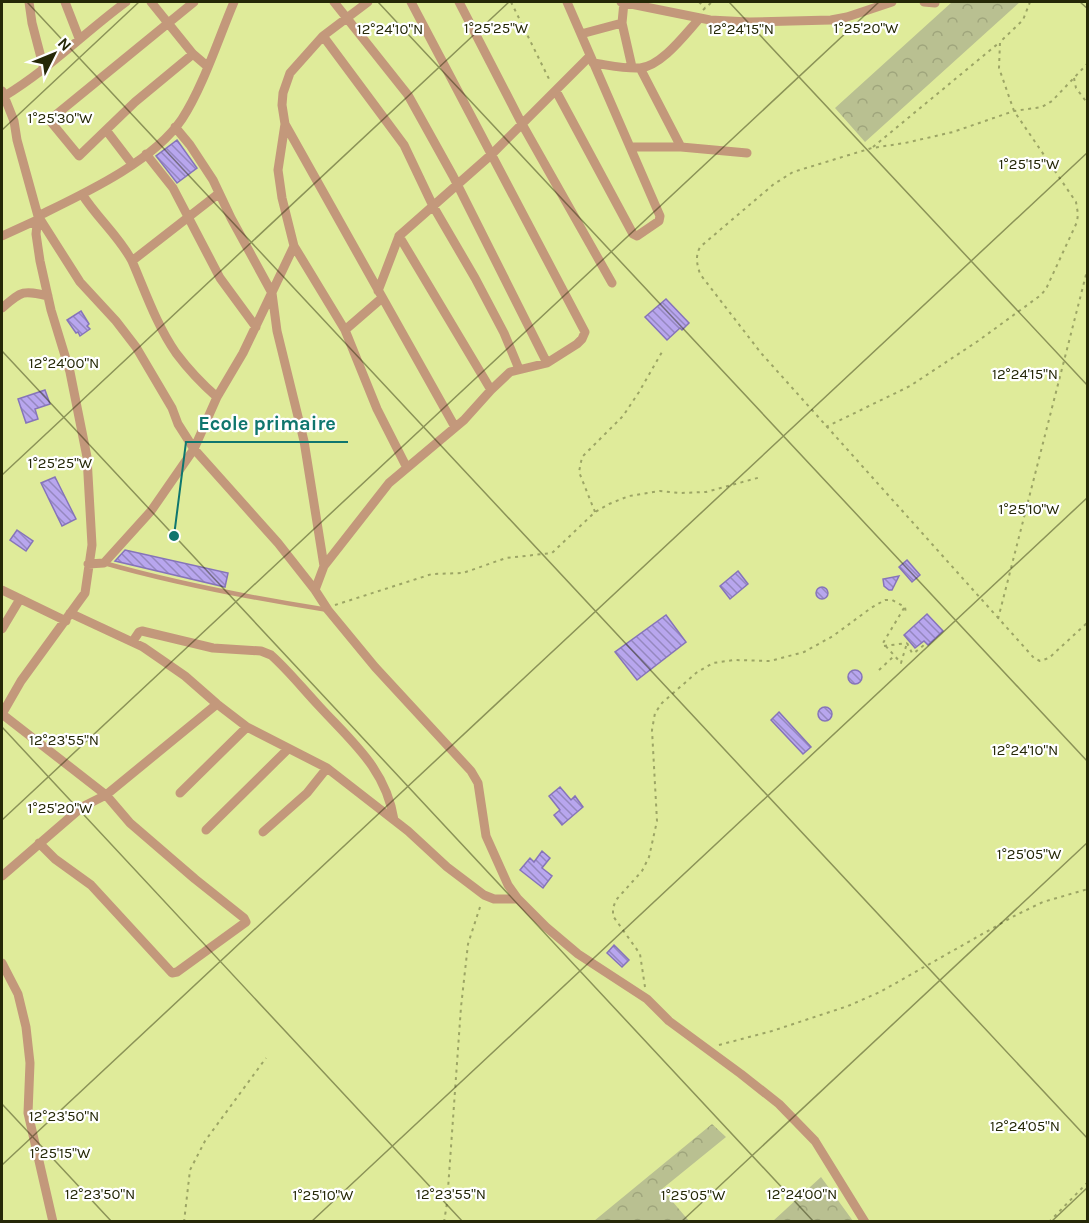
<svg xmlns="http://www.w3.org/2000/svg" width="1089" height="1223" font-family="Karla,sans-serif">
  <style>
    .forest { fill: url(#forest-crowns) }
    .building { fill: url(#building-back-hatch); stroke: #8674b9; stroke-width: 1.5 }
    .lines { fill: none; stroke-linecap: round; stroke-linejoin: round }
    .path { stroke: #9ca565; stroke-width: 2; stroke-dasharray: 3 4.5; stroke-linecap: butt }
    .lane { stroke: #c3987b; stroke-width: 4.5 }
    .street { stroke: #c3987b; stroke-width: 9 }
    .ticks { fill: none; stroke: #252807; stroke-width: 1.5; stroke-opacity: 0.45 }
    .ticks-label { font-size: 15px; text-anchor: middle; fill: #252807; stroke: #fff; stroke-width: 4.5; stroke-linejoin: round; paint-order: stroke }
    .leader { fill: none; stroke: #0f766e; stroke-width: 2 }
    .callout-dot { fill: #0f766e; stroke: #fff; stroke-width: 2 }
    .callout-label { font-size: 20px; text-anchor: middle; font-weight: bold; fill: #0f766e; stroke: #fff; stroke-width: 4.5; stroke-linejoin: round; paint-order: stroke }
  </style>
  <defs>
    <pattern id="forest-crowns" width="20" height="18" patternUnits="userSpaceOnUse" patternTransform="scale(1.5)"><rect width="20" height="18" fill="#b9c091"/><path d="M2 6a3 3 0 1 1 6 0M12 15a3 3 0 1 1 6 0" fill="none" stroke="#9fa57c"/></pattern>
    <pattern id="building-back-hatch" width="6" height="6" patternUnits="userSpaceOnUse" patternTransform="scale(1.5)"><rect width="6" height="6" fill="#b8a6ee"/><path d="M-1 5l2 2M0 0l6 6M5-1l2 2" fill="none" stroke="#9587bf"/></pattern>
  </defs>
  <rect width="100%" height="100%" fill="#dfeb9a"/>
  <!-- forest -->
  <path class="forest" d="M952 2H1020L865 142 835 108Z
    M712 1124 726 1137 662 1189 689 1221H594Z
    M821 1177 853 1221H773Z"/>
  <!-- building -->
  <path class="building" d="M177 140 197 168 177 183 156 156Z
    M666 299 689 323 682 330 680 328 667 340 645 317Z
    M81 311 89 324 87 326 90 329 80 336 78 332 76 333 67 320Z
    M45 390 50 404 35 409 38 419 26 423 18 399Z
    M55 477 76 519 62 526 41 483Z
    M17 530 33 541 26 551 10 540Z
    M125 550 228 573 225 587 115 561Z
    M907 560 920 575 912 582 899 567Z
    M738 571 748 584 730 599 720 586Z
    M899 576 892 590H889L884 586 883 579Z
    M816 593a6 6 0 1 1 12 0a6 6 0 1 1-12 0Z
    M927 614 943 631 928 645 924 641 915 648 904 635Z
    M666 615 686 642 637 680 615 652Z
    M848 677a7 7 0 1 1 14 0a7 7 0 1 1-14 0Z
    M818 714a7 7 0 1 1 14 0a7 7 0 1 1-14 0Z
    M779 712 811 747 803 754 771 720Z
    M560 787 571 800 575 796 583 807 562 825 554 815 560 810 549 796Z
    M542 851 550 858 542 868 552 876 543 888 520 870 530 858 534 862Z
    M614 945 629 960 622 967 607 953Z"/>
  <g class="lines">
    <!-- path -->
    <path class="path" d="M511 2 550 81
      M699 2 705 8
      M703 10 712 2
      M1088 63 1052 101 1042 107 1014 111 953 132 905 143 872 148 793 172 774 184 700 247C695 257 697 264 700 274L761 353 1034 658 1040 661 1049 658 1088 622
      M1074 78 1076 88 1088 104
      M873 147 1000 42
      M826 427 910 386 978 341 1041 295 1046 289 1077 222 1078 214 1076 202 1014 111 999 68 1000 42 1023 20 1030 2
      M595 512 579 472 582 457 623 416 639 392 662 352
      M335 605 432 574 463 573 506 558 552 553 595 512 609 504 629 496 660 491 680 493 706 492 761 477
      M904 608 883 643 901 663 907 643
      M998 619 1088 267
      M907 643 912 653H914L924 645
      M884 646 907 643
      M879 670 893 657
      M645 987 640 954 613 916V908L616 900 642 871 649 857 657 821 652 730 655 713 662 703 696 673 713 663 734 660 770 661 804 652 833 636 871 608 885 600H892L905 607 906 614
      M719 1045 772 1031 848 1006 880 992 1016 915 1043 902 1088 889
      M184 1222 190 1170 205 1141 266 1058
      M444 1222 447 1203 461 1007 468 944 481 904
      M1049 1222 1088 1182"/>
    <!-- lane -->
    <path class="lane" d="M104 563C178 584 252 598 328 610"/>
    <!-- street -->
    <path class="street" d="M29 2 32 23 44 69
      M65 2 79 38
      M151 2 193 54 207 66
      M334 2 408 95 453 176 547 363
      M411 2 585 332 582 339 577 344 547 363 510 372 491 390
      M459 2 522 124 612 283
      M621 2 710 20 749 22 831 20 847 17 892 2
      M924 2 935 3
      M622 23 632 67
      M581 34 622 23 624 2
      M323 36 404 145 433 206 475 278 504 333 519 369
      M193 54 135 102 79 156 51 122 52 118 194 2
      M593 63C608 65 625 69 640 68 662 66 686 33 700 18
      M640 68 681 147
      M2 91 14 121 17 140 38 216 80 282 116 321 136 347 172 408 178 424 194 449 278 543 315 590 328 610 375 667 471 771 478 783 486 836 508 885 518 899 546 927 578 954 647 999 669 1021 741 1074 779 1104 815 1141 865 1222
      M556 91 633 234 637 236 659 221 660 216 567 2
      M3 97C48 70 84 33 126 2
      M285 124 455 427
      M175 127 190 145 213 180 231 218 272 293 277 331 304 441 324 566 389 483 464 420 491 390 399 236 492 154 590 56
      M106 130 132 164
      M630 147H681L747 153
      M146 154 173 188 220 278 256 327
      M82 194C97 218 119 236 132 261
      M38 216C83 194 153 162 182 119 203 87 219 37 234 2
      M2 236 37 220
      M294 246 345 330 377 409 407 468
      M378 291 399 236
      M2 308C22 291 22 290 48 296
      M345 330 382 298
      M217 397C202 384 188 369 176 353 157 326 145 291 132 261L218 194
      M88 564 104 563 151 511 194 449 217 397 243 353 294 246 282 198 278 170 285 124 282 105 283 93 290 73 323 36 368 2
      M2 590 66 621
      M315 590 324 566
      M70 613 143 647 185 676 217 704 247 727 327 768 408 831 447 867 484 895 494 899H518
      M2 629 20 599
      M133 641 139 632 142 631 213 648 261 651 271 655C288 670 303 689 319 706 352 742 386 769 394 820
      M2 714 106 795 130 823 195 879 244 918 246 922 177 972 172 973 91 885 55 859 39 843
      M2 714 21 681 85 593 92 545 87 457 70 372 51 310 40 261 36 234 38 216
      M180 793 247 727
      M206 830 288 749
      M263 832 307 793 327 768
      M2 876 82 807 106 795 217 704
      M2 963 18 994 26 1027 30 1063 28 1113 53 1222"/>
  </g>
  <!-- ticks -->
  <path class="ticks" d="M27 2 1088 1139M378 2 1088 762M729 2 1088 386M1080 2 1088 9M2 130 139 2M2 351 814 1222M2 475 509 2M2 727 463 1222M2 820 879 2M2 1104 112 1222M2 1165 1088 152M311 1222 1088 497M681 1222 1088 842M1051 1222 1088 1187"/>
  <g class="ticks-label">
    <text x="496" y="33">1°25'25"W</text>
    <text x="866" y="33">1°25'20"W</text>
    <text x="390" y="34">12°24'10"N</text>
    <text x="741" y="34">12°24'15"N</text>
    <text x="60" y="123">1°25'30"W</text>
    <text x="1029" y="169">1°25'15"W</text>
    <text x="64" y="368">12°24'00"N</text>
    <text x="1025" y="379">12°24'15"N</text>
    <text x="60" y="468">1°25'25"W</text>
    <text x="1029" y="514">1°25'10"W</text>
    <text x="64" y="745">12°23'55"N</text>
    <text x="1025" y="755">12°24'10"N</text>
    <text x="60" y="813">1°25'20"W</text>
    <text x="1029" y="859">1°25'05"W</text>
    <text x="64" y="1121">12°23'50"N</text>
    <text x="1025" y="1131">12°24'05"N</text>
    <text x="60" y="1158">1°25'15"W</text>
    <text x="100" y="1199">12°23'50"N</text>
    <text x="451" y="1199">12°23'55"N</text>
    <text x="802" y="1199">12°24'00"N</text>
    <text x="323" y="1200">1°25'10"W</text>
    <text x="693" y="1200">1°25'05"W</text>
  </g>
  <!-- callouts -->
  <path class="leader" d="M174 536L186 442H348"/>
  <circle class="callout-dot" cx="174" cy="536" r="6"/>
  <g class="callout-label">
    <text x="267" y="430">Ecole primaire</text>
  </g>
  <!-- border -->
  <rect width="1089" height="1223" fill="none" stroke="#252807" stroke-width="6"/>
  <!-- north arrow -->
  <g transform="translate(54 54) rotate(47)" stroke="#ffffff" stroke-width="4.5" paint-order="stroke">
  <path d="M0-4.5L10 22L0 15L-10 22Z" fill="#252807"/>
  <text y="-9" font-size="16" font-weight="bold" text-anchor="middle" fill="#252807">N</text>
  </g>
</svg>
